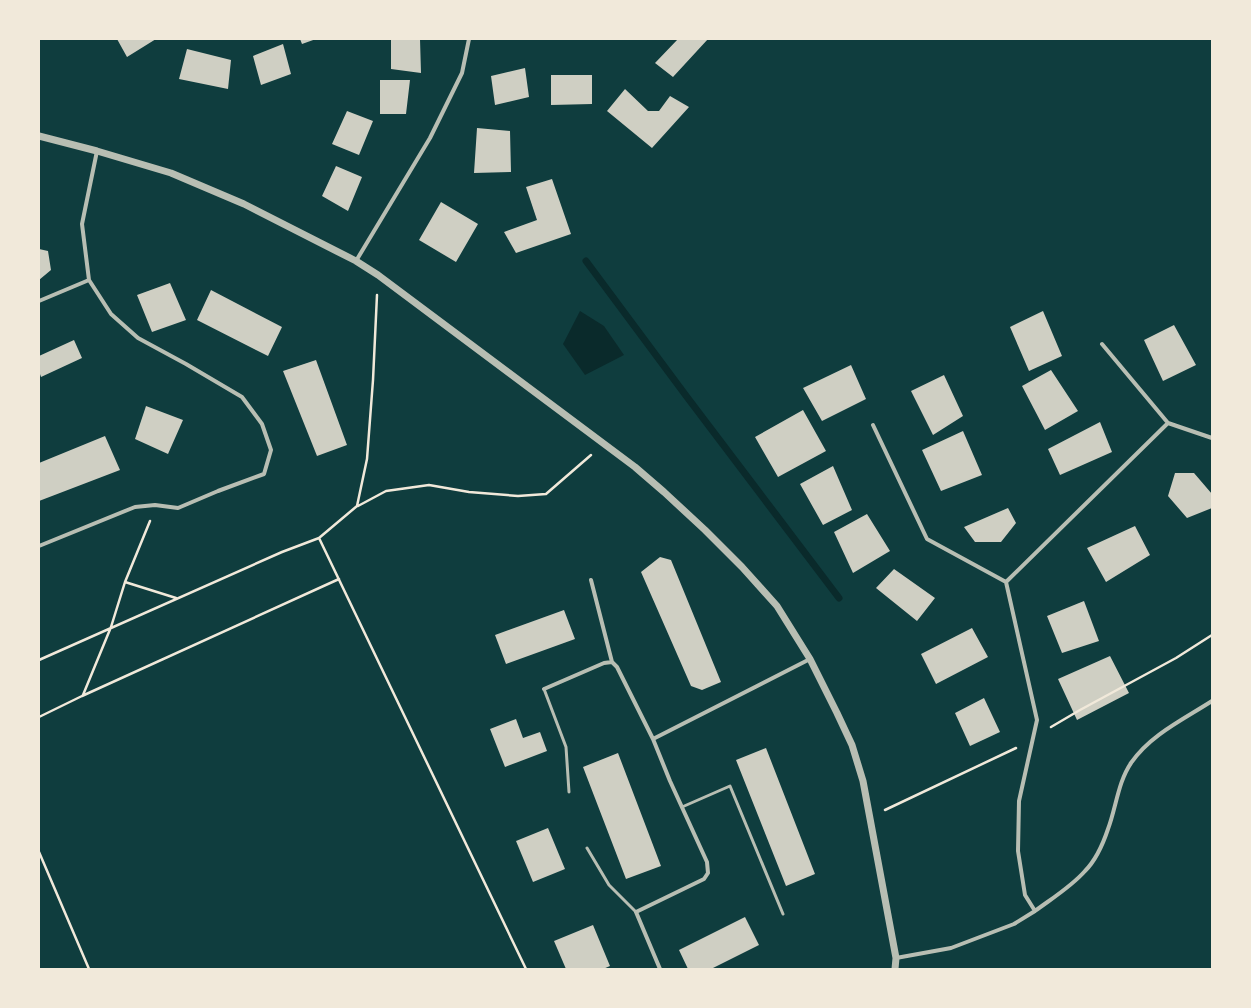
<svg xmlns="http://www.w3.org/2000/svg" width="1251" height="1008" font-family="'Space Grotesk',sans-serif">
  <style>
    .water { fill: #0a2a2b }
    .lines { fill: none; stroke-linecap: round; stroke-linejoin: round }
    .stream { stroke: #0a2a2b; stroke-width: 7 }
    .building { fill: #cfcfc3 }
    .path { stroke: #f1e9da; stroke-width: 2.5 }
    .service { stroke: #b8beb3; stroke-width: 3 }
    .minor { stroke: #b8beb3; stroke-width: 4 }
    .tertiary { stroke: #b8beb3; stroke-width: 7 }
  </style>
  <rect width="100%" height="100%" fill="#0f3d3e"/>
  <!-- water -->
  <path class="water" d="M580 311 604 326 624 355 585 375 563 344Z"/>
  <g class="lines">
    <!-- stream -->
    <path class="stream" d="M586 261 687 397 839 598"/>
  </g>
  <!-- building -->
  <path class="building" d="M117 39H156L127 57Z
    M300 39H316L302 44Z
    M391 39H420L421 73 391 69Z
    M678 39H708L673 77 655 63Z
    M283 44 291 74 261 85 253 56Z
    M187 49 231 60 228 89 179 79Z
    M525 68 529 97 495 105 491 76Z
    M551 75H592V104L551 105Z
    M380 80H410L406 114H380Z
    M625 89 648 111H659L670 96 689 107 652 148 607 111Z
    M347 111 373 121 359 155 332 144Z
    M477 128 510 131 511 172 474 173Z
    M336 166 362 177 348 211 322 196Z
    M552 179 571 234 516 253 504 232 537 220 526 187Z
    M441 202 478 224 456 262 419 240Z
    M39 249 48 251 51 270 39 280Z
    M170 283 186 320 152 332 137 295Z
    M211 290 282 327 268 356 197 320Z
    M1043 311 1062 356 1029 371 1010 327Z
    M1174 325 1196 365 1163 381 1144 340Z
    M74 340 82 358 41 377 39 371V356Z
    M316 360 347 445 317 456 283 371Z
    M851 365 866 399 822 421 803 388Z
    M1051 370 1078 411 1045 430 1022 386Z
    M944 375 963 416 933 435 911 391Z
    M146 406 183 420 168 454 135 439Z
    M803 410 826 451 778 477 755 437Z
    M1100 422 1112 452 1060 475 1048 449Z
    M963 431 982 475 941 491 922 450Z
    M105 436 120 470 39 501V463Z
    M833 466 852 510 823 525 800 484Z
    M1175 473H1194L1212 494V508L1187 518 1168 496Z
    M1008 508 1016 523 1001 542H975L964 527Z
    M867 514 890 551 853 573 834 532Z
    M1135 526 1150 555 1106 582 1087 548Z
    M660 557 671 560 721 682 702 690 691 686 641 572Z
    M894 569 935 598 917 621 876 588Z
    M1084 601 1099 641 1062 653 1047 616Z
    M564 610 575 639 506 664 495 635Z
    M972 628 988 657 936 684 921 654Z
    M1110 656 1129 693 1077 720 1058 679Z
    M984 698 1000 732 970 746 955 713Z
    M516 719 523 738 540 732 547 751 505 767 490 729Z
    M766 748 815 874 786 886 736 760Z
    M618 753 661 866 626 879 583 767Z
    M548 828 565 869 533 882 516 841Z
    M745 917 759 945 711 969H688L679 950Z
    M593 925 610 966 603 969H566L554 941Z"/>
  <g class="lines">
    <!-- path -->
    <path class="path" d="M358 506 386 491 429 485 469 492 518 496 546 494 591 455
      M319 538 526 969
      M125 582 176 598
      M39 660 282 552 319 538 357 506 367 459 373 380 377 295
      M83 695 111 627 125 582 150 521
      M39 717 82 696 339 579
      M1051 727 1080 710 1176 658 1212 635
      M885 810 1016 748
      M39 852 89 969"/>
    <!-- service -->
    <path class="service" d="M544 689 566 747 569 792
      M682 807 730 786 783 914
      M587 848 609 885 636 912"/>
    <!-- minor -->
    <path class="minor" d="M356 261 430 138 462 73 469 39
      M39 301 89 280
      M1102 344 1168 423
      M873 425 927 539 1006 582
      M39 546 135 507 155 505 178 508 218 491 264 474 271 450 262 424 242 397 186 364 138 338 111 314 89 280 82 224 97 151
      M591 580 612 662
      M544 689 604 663 612 662 617 667 653 739 670 781 707 862 708 873 704 879 636 912 660 969
      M653 739 810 659
      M1035 911C1051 899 1071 887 1085 871 1096 860 1103 844 1108 829 1116 808 1118 782 1131 763 1150 735 1184 719 1212 701
      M896 958 951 948 1014 924 1035 911 1025 895 1018 851 1019 801 1037 720 1006 582 1168 423 1212 438"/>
    <!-- tertiary -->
    <path class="tertiary" d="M39 136 97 151 171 173 244 204 356 261 378 275 635 467 664 492 705 530 742 567 777 606 810 659 837 713 852 745 863 781 896 958 895 969"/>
  </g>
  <!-- border -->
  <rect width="1251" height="1008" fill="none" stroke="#f1e9da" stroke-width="80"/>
</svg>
